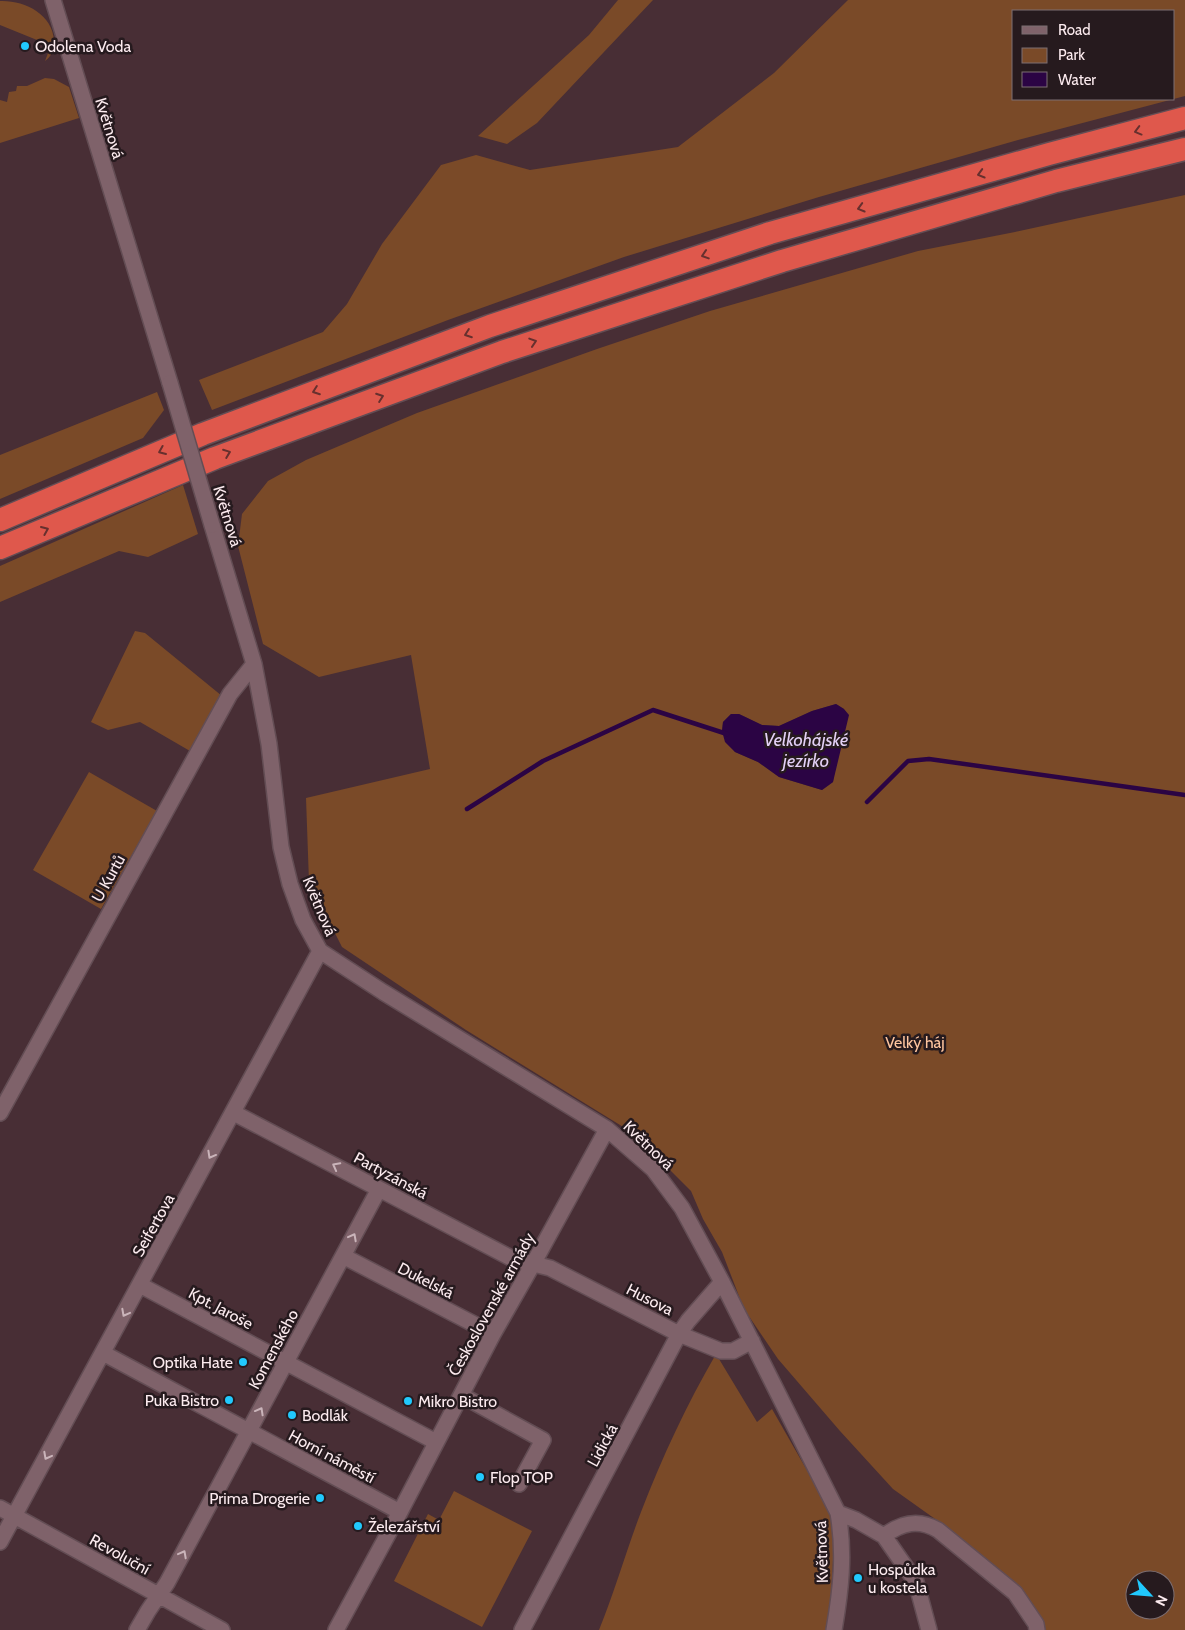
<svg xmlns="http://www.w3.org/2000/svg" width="1185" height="1630" font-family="Cabin,sans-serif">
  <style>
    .green { fill: #7a4a28; fill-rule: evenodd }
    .water { fill: #2b0444 }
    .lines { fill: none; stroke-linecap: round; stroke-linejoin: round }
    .stream { stroke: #2b0444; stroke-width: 4.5 }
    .minor-casing { stroke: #634d54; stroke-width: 18 }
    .highway-casing { stroke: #634d54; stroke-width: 25 }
    .minor { stroke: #7f626a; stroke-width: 15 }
    .highway { stroke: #df584c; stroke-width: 22 }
    .minor-bridge-casing { stroke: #634d54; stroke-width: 18; stroke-linecap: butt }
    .minor-bridge { stroke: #7f626a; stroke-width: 15 }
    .oneway { stroke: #67302e }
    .oneway2 { stroke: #cab4ba }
    .poi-dot { fill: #21c9fd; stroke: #261a1e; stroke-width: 2 }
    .labels { text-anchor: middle; stroke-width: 5; stroke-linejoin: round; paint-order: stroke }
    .poi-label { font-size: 16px; fill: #fcebef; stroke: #261a1e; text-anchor: start }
    .street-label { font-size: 16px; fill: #fcebef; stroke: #261a1e }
    .park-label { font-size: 16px; fill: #ffc59f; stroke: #261a1e }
    .water-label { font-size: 18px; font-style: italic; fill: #e4d1f7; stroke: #261a1e }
  </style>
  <rect width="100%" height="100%" fill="#482e35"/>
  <!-- green -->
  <path class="green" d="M618 0H653L537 123 507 144 478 136 589 35Z
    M848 0H1185V96L1018 140 819 197 624 257 448 320 212 410 199 380 323 332 347 304 382 244 441 165 476 155 530 170 678 147 774 73ZM1014 11H1174V99H1014Z
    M0 1C24 0 53 14 54 41 55 49 51 57 45 61L50 48 37 42V40L0 25Z
    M45 78 54 79 69 87 79 118 0 143V100L7 102 9 92 16 91 17 86H27Z
    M1185 195V1630H1044L1006 1575 952 1531 893 1489 840 1431 778 1359 744 1309 722 1252 703 1219 691 1191 633 1133 466 1030 342 947 309 882 306 798 430 769 411 655 319 677 263 644 238 546 242 514 268 481 306 460 417 413 597 349 710 311 918 251 1015 232ZM836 704 844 709 833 782 822 790 779 777 758 762 735 752 722 731 723 722 731 714H739L762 725 779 726 812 711ZM1135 1580H1165V1610H1135Z
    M157 392 164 410 143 438 0 499V455Z
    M183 485 198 534 148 557 119 551 0 602V566Z
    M135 631 145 633 222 696 190 751 140 722 108 730 91 722Z
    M89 772 157 811 101 909 33 870Z
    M716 1354 757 1422 772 1409 829 1509 835 1525 829 1630H599C615 1591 626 1551 641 1512 662 1457 687 1404 716 1354Z
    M454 1491 532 1531 482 1627 394 1581 428 1514 439 1520Z"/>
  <!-- water -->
  <path class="water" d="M836 704 844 709 849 715 833 782 822 790 779 777 758 762 735 752 725 742 722 731 723 722 731 714H739L762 725 779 726 812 711Z"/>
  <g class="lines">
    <!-- stream -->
    <path class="stream" d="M867 802 908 761 929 759 1185 795
      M467 809 543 761 653 710 727 734"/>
    <defs>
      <path id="minor" d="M53 0 170 383
        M212 525 254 664 269 744 281 847 290 884 303 920 320 951 383 992 607 1129 653 1169 682 1208 722 1282 838 1513C845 1554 841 1589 834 1630
        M0 1113 230 694 254 664
        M234 1113 513 1259 550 1268 679 1334 721 1351H733L752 1341
        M343 1256 493 1334
        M140 1285 436 1442
        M103 1353 400 1512
        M461 1395 543 1440 519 1484
        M0 1508 222 1630
        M838 1513 856 1520 884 1536 916 1582 929 1630
        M884 1536C902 1522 919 1519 938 1530L1015 1593 1036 1624 1037 1630
        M0 1542 320 951
        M137 1630 148 1611 167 1583 379 1189
        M336 1630 400 1512 493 1334 533 1264 607 1129
        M522 1630 679 1334 688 1321 722 1282"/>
      <path id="highway" d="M0 520 203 434 490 326 770 233 1049 154 1185 118
        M0 548 215 458 502 352 782 261 1056 181 1185 149"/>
    </defs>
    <!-- minor casing -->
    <use href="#minor" class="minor-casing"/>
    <!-- highway casing -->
    <use href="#highway" class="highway-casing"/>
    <!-- minor -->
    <use href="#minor" class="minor"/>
    <!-- highway -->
    <use href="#highway" class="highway"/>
    <defs>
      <path id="minor-bridge" d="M170 383 212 525"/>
    </defs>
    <!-- minor-bridge casing -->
    <use href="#minor-bridge" class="minor-bridge-casing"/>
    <!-- minor-bridge -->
    <use href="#minor-bridge" class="minor-bridge"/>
  </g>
  <!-- one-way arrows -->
  <defs><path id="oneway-chevron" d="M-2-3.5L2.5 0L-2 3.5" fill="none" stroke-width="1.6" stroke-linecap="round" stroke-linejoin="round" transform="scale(1.25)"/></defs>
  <g class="oneway">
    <use href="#oneway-chevron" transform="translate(1138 131) rotate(165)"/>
    <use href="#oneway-chevron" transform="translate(981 174) rotate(164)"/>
    <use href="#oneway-chevron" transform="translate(861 208) rotate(164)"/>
    <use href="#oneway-chevron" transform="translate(705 255) rotate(162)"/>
    <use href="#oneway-chevron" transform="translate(468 334) rotate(160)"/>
    <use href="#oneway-chevron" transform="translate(533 342) rotate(-18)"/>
    <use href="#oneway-chevron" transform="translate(316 391) rotate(160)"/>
    <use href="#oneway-chevron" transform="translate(380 397) rotate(-20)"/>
    <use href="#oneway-chevron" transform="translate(162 451) rotate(157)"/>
    <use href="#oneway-chevron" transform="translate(227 453) rotate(-21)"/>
    <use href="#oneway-chevron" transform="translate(45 530) rotate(-23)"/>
  </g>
  <g class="oneway2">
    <use href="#oneway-chevron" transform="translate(211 1155) rotate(119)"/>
    <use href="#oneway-chevron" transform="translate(336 1166) rotate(-152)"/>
    <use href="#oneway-chevron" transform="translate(353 1237) rotate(-62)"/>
    <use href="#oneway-chevron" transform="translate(125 1313) rotate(118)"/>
    <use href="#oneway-chevron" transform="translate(260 1411) rotate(-61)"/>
    <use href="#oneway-chevron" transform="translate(47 1456) rotate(118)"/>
    <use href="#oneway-chevron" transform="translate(183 1554) rotate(-62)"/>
  </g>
  <!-- markers -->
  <g class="poi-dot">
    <circle cx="25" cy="46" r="5"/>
    <circle cx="243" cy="1362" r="5"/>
    <circle cx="229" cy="1400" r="5"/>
    <circle cx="408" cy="1401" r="5"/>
    <circle cx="292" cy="1415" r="5"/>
    <circle cx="480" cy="1477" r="5"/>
    <circle cx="320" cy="1498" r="5"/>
    <circle cx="358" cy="1526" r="5"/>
    <circle cx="858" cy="1578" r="5"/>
  </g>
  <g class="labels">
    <!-- poi labels -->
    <g class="poi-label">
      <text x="35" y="52">Odolena Voda</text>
      <text x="233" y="1368" text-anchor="end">Optika Hate</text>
      <text x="219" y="1406" text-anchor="end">Puka Bistro</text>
      <text x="418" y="1407">Mikro Bistro</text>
      <text x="302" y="1421">Bodlák</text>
      <text x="490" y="1483">Flop TOP</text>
      <text x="310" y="1504" text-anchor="end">Prima Drogerie</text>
      <text x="368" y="1532">Železářství</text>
      <text x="868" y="1575">Hospůdka<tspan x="868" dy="18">u kostela</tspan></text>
    </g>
    <!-- street labels -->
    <g class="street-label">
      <text transform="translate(110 128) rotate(73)" y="6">Květnová</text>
      <text transform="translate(228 516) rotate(73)" y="6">Květnová</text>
      <text transform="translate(108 878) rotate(-61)" y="6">U Kurtů</text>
      <text transform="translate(320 906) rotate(67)" y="6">Květnová</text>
      <text transform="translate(649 1145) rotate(44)" y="6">Květnová</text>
      <text transform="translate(391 1175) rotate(28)" y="6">Partyzánská</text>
      <text transform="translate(153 1225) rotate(-61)" y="6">Seifertova</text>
      <text transform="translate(426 1280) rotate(27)" y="6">Dukelská</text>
      <text transform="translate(650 1299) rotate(27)" y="6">Husova</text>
      <text transform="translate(491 1304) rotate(-61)" y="6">Československé armády</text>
      <text transform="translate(221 1308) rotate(28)" y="6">Kpt. Jaroše</text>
      <text transform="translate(273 1349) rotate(-62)" y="6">Komenského</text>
      <text transform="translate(602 1445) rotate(-62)" y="6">Lidická</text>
      <text transform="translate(332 1456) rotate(28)" y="6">Horní náměstí</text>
      <text transform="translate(821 1552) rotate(-92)" y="6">Květnová</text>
      <text transform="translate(120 1554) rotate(29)" y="6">Revoluční</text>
    </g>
    <!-- park labels -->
    <g class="park-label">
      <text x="915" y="1048">Velký háj</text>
    </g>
    <!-- water labels -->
    <g class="water-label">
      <text x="806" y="746">Velkohájské<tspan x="806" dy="21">jezírko</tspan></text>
    </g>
  </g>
  <!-- legend -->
  <rect x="1012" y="10" width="162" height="90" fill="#261a1e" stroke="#7c6e72"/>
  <rect x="1022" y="26" width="25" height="8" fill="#7f626a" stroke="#7c6e72"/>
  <text x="1058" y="35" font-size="15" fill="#fcebef">Road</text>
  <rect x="1022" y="48" width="25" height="15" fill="#7a4a28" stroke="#7c6e72"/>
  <text x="1058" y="60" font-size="15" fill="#fcebef">Park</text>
  <rect x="1022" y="72" width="25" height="15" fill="#2b0444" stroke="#7c6e72"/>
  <text x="1058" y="85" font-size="15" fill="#fcebef">Water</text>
  <!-- north arrow -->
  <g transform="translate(1150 1595) rotate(116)"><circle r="24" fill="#261a1e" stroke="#7c6e72"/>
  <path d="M0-4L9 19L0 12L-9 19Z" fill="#21c9fd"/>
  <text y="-8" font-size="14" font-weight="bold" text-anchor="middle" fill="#fcebef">N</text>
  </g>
</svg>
